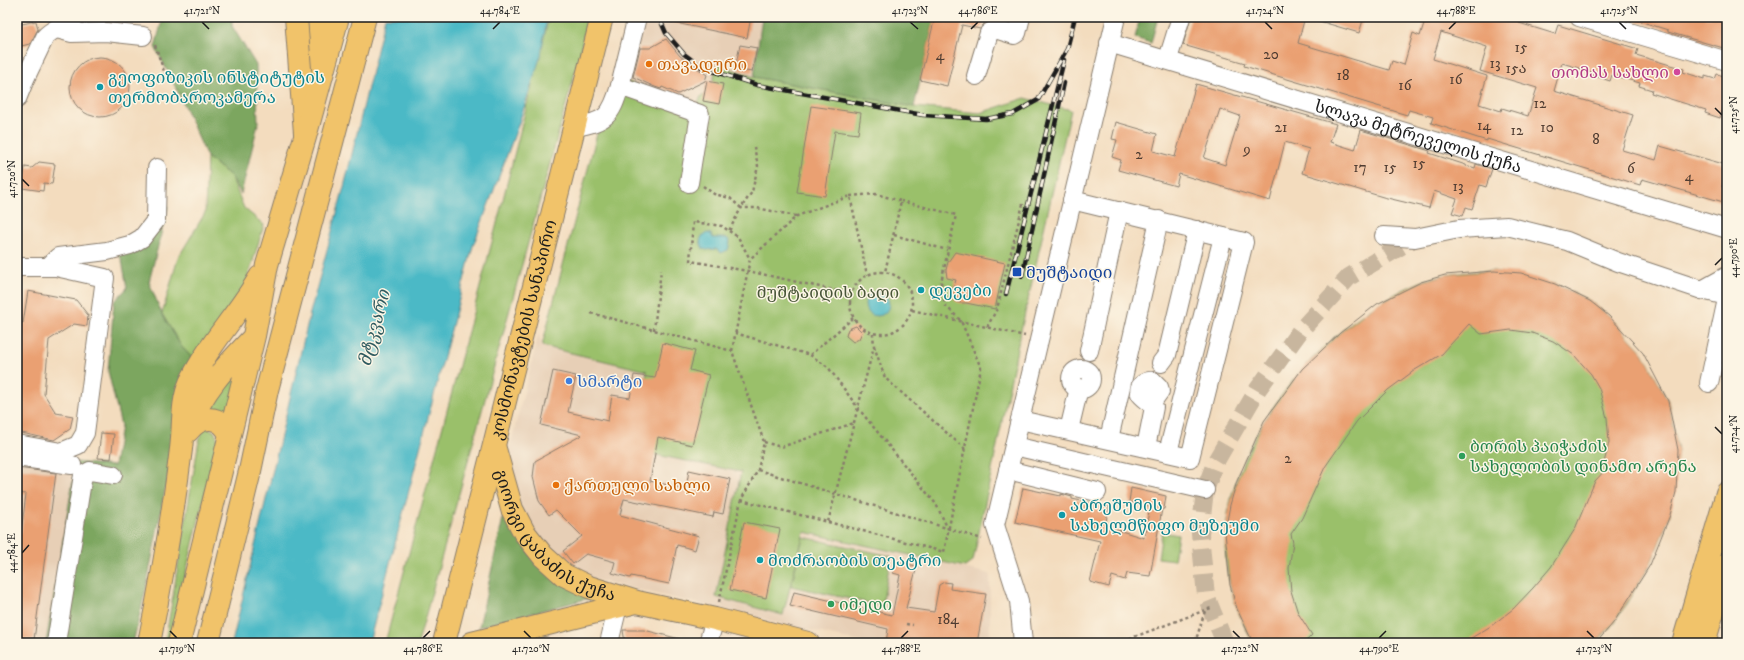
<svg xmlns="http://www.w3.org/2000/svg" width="1744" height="660" font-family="'IM FELL DW Pica','Noto Serif Georgian',serif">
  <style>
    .built { fill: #e7cfb6 }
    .green { fill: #9ac06b; stroke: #5b6e44 }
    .forest { fill: #7ba65f; stroke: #4c613e }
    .water { fill: #4bb9c6; stroke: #346a71 }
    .building { fill: #eaa072; fill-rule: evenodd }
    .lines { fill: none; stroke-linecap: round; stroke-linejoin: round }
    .minor-tunnel { stroke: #c8b69e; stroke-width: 18; stroke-dasharray: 18 9; stroke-linecap: butt }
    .minor-casing { stroke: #887c6d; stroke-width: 20 }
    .major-casing { stroke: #887c6d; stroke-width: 24 }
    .highway-casing { stroke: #887c6d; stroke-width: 24 }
    .path { stroke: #887c6d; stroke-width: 2.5; stroke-dasharray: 3 3; stroke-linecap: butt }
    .minor { stroke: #fff; stroke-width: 18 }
    .major { stroke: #f1c36a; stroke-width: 22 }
    .highway { stroke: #f1c36a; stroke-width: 22 }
    .rail-casing { stroke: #1c1c1c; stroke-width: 4.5 }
    .rail { stroke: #fcf5e5; stroke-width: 3; stroke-dasharray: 9; stroke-linecap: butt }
    .ticks { fill: none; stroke: #1c1c1c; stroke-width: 1.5 }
    .food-dot { fill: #e8710a; stroke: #fcf5e5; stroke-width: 1.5 }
    .hotel-dot { fill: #d1479c; stroke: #fcf5e5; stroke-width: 1.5 }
    .culture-dot { fill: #0f9aa8; stroke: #fcf5e5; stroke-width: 1.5 }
    .transit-dot { fill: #1a4fb4; stroke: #fcf5e5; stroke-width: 1.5 }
    .shop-dot { fill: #3f7fe0; stroke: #fcf5e5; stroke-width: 1.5 }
    .leisure-dot { fill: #2e9e5b; stroke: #fcf5e5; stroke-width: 1.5 }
    .labels { text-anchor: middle; stroke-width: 3; stroke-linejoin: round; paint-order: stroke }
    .number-label { font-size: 15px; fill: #503d32 }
    .food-label { font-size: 17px; fill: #c56008; stroke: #fcf5e5; text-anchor: start }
    .hotel-label { font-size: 17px; fill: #b23c85; stroke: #fcf5e5; text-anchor: end }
    .culture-label { font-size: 17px; fill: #0d838f; stroke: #fcf5e5; text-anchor: start }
    .street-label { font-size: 17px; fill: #1c1c1c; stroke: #fcf5e5 }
    .transit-label { font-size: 17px; fill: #164399; stroke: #fcf5e5; text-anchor: start }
    .park-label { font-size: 17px; fill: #485538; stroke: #fcf5e5 }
    .shop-label { font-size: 17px; fill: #366cbe; stroke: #fcf5e5; text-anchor: start }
    .leisure-label { font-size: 17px; fill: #27864d; stroke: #fcf5e5; text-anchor: start }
    .water-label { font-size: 18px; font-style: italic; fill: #2f5b60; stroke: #fcf5e5 }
    .neatline { fill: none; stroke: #1c1c1c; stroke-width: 1.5 }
    .ticks-label { font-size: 10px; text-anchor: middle; fill: #1c1c1c }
  </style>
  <rect width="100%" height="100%" fill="#fcf5e5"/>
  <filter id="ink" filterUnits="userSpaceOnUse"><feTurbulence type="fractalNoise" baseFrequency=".025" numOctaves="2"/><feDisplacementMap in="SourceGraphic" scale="8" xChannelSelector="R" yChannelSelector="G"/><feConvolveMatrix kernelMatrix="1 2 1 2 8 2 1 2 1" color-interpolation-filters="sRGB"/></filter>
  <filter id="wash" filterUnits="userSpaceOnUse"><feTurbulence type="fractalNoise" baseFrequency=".012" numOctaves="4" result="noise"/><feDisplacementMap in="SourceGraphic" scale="16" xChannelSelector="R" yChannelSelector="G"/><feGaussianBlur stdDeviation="0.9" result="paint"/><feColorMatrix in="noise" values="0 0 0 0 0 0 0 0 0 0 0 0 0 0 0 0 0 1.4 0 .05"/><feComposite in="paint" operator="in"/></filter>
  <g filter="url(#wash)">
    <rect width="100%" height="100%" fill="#f3dcbe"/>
    <!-- built -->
    <path class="built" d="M627 17H762L754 77 717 65 709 95 696 109 599 126Z
      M539 334 542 346 647 371 637 451 742 471 716 597 783 615 804 532 990 574V643H865L580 576 542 548 521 519 506 462Z
      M17 459 76 462 46 643H17Z"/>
    <!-- green -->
    <path class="green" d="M549 17H587L580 54 418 643H385L496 227Z
      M717 64 754 77 914 107 980 113 1025 98 1071 110 1020 335 973 561 965 567 804 532 783 615 716 597 741 472 637 451 647 371 542 346 599 126 626 81 696 109 701 96 710 95Z
      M207 157 231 176 244 208 264 225 240 303 201 368 181 346 162 314 178 258 205 213Z
      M1494 271 1555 284 1590 301 1609 316 1643 353 1668 401 1678 450 1670 515 1650 565 1615 622 1596 643H1253C1234 609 1222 569 1226 529 1235 428 1328 320 1420 282 1444 273 1469 272 1494 271Z
      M245 360 228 424 199 417Z
      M206 428 214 431 218 440 169 643H165L198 446 201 433Z
      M1162 532 1178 535 1174 560 1158 558Z
      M803 537 891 556 882 606 791 586Z"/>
    <!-- forest -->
    <path class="forest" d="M163 17H232V26L256 65 258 124 241 194 231 176 207 157 178 92 155 47Z
      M762 17H935L914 107 754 77Z
      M1140 17H1158L1151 43 1135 38Z
      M164 202 168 206 149 282 162 314 181 346 201 368 170 465 146 588 133 643H46L76 462 114 466 121 426 108 371 114 302 127 288 122 260 111 245 139 240Z
      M503 518 532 556 594 597 479 627Z"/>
    <!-- water -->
    <path class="water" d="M385 17H547L541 55 519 123 473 246 369 643H232L310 313 345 183Z
      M707 233 711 234 713 238H727L730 242 728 250 721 253 716 249 707 250 703 249 700 241 702 236Z
      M865 304a12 12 0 1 1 24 0a12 12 0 1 1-24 0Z"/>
    <g id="blocks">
      <!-- building -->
      <path class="building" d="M671 17H751L747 38 671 22Z
        M935 17H985L984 24 980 29 962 25 947 86 920 80Z
        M1191 17H1305L1298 43 1389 70 1392 61 1404 65 1413 33 1420 36 1426 17H1521L1519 23 1555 34 1558 25 1638 49 1636 55 1684 69 1683 72 1705 79V76L1715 79 1717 74 1727 77V96L1720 118 1705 113 1706 110 1651 93 1652 90 1639 86 1640 83 1612 75 1610 81 1592 75V72L1562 63 1554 91 1633 115 1622 150 1656 160 1660 146 1727 165 1722 187 1727 189V203L1642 179 1640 185 1487 139V141L1431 123 1433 117 1409 110 1407 115 1244 66 1245 63 1183 45ZM1441 32 1487 47 1480 71 1537 88 1528 116 1502 108 1501 111 1479 104 1487 76 1433 59Z
        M1316 17H1364L1359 33 1316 20Z
        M1637 17H1727V49L1668 32V30L1636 20Z
        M36 21 38 29 30 44 17 47V25Z
        M666 39 680 56 707 75 705 81 678 94 662 87 661 89 655 87 633 77 640 48H650Z
        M740 45 757 48 752 72 739 70 740 64H736Z
        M70 87a30 30 0 1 1 60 0a30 30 0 1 1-60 0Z
        M707 81 723 84 719 104 703 101Z
        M1196 84 1336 124 1330 142 1355 150 1361 130 1430 151 1429 153 1475 168 1476 164 1492 169 1486 187 1480 185 1472 209 1466 207 1463 216 1452 213 1457 199 1434 191 1429 208 1383 197 1302 173 1309 149 1285 142 1270 201 1179 174 1176 186 1118 170 1121 160 1112 157 1117 140 1112 139 1116 122 1157 134 1153 151 1175 157ZM1220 109 1240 116 1225 165 1204 158Z
        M811 106 861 113 858 134 835 131 825 196 797 192Z
        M39 162 55 164 52 184 44 183 43 191 22 188 25 167 32 168Z
        M955 252 1005 263 995 309 966 303H960L955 301 952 292 956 280 947 278 946 270 948 262Z
        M1494 271 1521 273 1555 284 1590 301 1609 316 1643 353 1668 401 1678 450 1676 492 1670 515 1650 565 1614 622 1596 643H1463L1491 626 1513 609 1533 588 1551 567 1575 529 1595 481 1606 469 1604 463 1609 442 1607 418 1599 388 1591 374 1574 355 1553 341 1532 333 1511 330 1481 334 1469 324 1442 354 1415 370 1388 390 1357 421 1325 467 1302 518 1291 534 1293 543 1289 568 1291 591 1298 613 1312 635 1304 643H1253L1237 609 1230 585 1225 532 1230 505 1237 481 1264 421 1302 369 1340 333 1377 304 1421 282 1445 275Z
        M28 291 76 300 88 315 87 326 74 324 49 340 44 394 56 413 73 416 70 429 54 440 17 432V320L23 323Z
        M856 326 862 332 859 339 853 342 846 336 848 329Z
        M663 343 695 351 690 370 709 375 692 445 658 437 650 481 686 489 689 470 730 479 723 514 714 512 713 517 624 499 620 515 699 536 695 550 677 545 669 584 631 576 630 578 612 573 615 562 586 554 573 564 563 551 582 536 556 510 549 515 539 501 533 477 535 461 582 435 541 425 553 371 576 376 568 412 608 421 612 395 630 398 634 375 655 378Z
        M101 433 114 434 111 459 98 458Z
        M17 468 56 473 34 640 17 638V532L21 533 26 494 17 493Z
        M1023 488 1061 496V494L1072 497V499L1109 507 1105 526 1144 538 1150 506 1129 502 1131 488 1166 496 1164 509H1162L1150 576 1127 573 1125 580 1112 576 1109 587 1090 582 1100 541 1015 522Z
        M744 522 780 529 766 598 730 590Z
        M895 562 917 566 906 608 934 612 939 585 944 582 951 583 950 589 986 594 977 643H886L888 629 790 606 794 592 892 615 900 575 893 573Z
        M623 630H644L680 639V643H625Z"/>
    </g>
  </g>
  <g filter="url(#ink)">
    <use href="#blocks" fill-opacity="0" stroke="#887c6d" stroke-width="1"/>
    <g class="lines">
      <!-- minor-tunnel -->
      <path class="minor-tunnel" d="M1225 643 1206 596 1200 534 1205 490 1216 461 1258 389 1300 331 1349 277 1415 238"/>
      <defs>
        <g id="minor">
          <path d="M1579 17 1727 61"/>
          <path d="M57 29 72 33 106 32 143 36"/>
          <path id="s1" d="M1109 43 1727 229"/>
          <path d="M1168 59 1181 17"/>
          <path d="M976 76 989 33 995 29 1014 35 1017 33 1021 17"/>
          <path d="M620 86 637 17"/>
          <path d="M17 99 25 79 45 37C53 28 66 25 75 17"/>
          <path d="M575 127C606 121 611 117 620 86L700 114 689 183"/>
          <path d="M1384 236 1415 238 1459 229 1507 226 1567 241 1618 262 1702 290 1727 296"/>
          <path d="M49 266 58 257 107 251 130 245 142 238 156 220 157 168"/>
          <path d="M17 267H56L105 278 85 433 78 445 61 452 17 444"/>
          <path d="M1702 290 1727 276"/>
          <path d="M1089 351 1119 211"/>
          <path d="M1161 363 1167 355 1197 230"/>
          <circle cx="1081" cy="379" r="10"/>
          <path d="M1709 383 1727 299"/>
          <path d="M1020 420 1190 458 1244 242 1072 200"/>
          <path d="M1069 430 1079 388"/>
          <path d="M1109 439 1159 220"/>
          <path d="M1014 446 1205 490"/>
          <path d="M1146 447 1154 407C1151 403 1146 400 1142 396 1134 388 1145 380 1153 381L1159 387 1160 391 1155 398 1147 399"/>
          <path d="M1168 452 1223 237"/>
          <path d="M17 457 72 465"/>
          <path d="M1008 470 1097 492"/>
          <path d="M56 643 83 475 90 471 113 475"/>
          <path d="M609 643 618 606"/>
          <path d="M708 643 715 619"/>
          <path d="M1023 643 1019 601 995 525 1116 17"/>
        </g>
        <g id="major">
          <path d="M296 17 305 133"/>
          <path d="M319 17 323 69"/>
          <path id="s2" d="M495 449 512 509 524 532 543 556 564 575 589 587 637 602 715 619 808 643"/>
          <path id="s3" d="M444 643 602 17"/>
          <path d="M472 643 636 602"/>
          <path d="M1683 643 1727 493"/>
          <path d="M1704 643 1727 564"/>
        </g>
        <path id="highway" d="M189 427C201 392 227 365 252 339
          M188 431C201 415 221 414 230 435
          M149 643C162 579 173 514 181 449 184 426 181 404 190 383 208 345 239 313 260 277
          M179 643 254 336 267 265 305 137 338 17
          M208 643 250 471 267 390 365 17"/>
      </defs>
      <!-- minor casing -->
      <use href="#minor" class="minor-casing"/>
      <!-- major casing -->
      <use href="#major" class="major-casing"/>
      <!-- highway casing -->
      <use href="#highway" class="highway-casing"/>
      <!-- path -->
      <path class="path" d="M155 45 166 77
        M703 186 714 194 730 198 741 208 752 192 758 166 754 147
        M850 196 876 194 901 201 885 272
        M796 216 757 208H741L729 231 722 226 693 222 690 261 748 271 851 294
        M729 231 738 237 750 259
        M894 235 947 250
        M850 303a31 31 0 1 1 62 0a31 31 0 1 1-62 0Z
        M912 310 1025 336
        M591 313 732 351
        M987 327 997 309 1023 204
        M654 330 661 270
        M735 333 810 355 828 367 858 408 936 504 948 529
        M874 346 885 378 965 449
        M810 355 853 318
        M764 442 781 447 854 423
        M758 470 982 539
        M741 500 828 522 874 346 873 334
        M828 522 944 552 981 368 961 321 945 305 941 282 956 215 901 201
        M719 602 741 500 758 470 764 442 732 351 750 259 797 216 850 196 867 275
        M906 624 913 625
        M1118 643 1211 608
        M1195 643 1205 611"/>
      <!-- minor -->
      <use href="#minor" class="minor"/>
      <!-- major -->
      <use href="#major" class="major"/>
      <!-- highway -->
      <use href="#highway" class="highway"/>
      <defs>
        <path id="rail" d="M659 17 666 33 684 54 703 68 757 85 923 115 986 119 1013 114 1038 100 1067 49 1075 17
          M1022 276 1064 83
          M1006 294 1064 60"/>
      </defs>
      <!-- rail casing -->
      <use href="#rail" class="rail-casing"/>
      <!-- rail -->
      <use href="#rail" class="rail"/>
    </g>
  </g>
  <!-- ticks -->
  <path class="ticks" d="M202 22 209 29M910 22 918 29M1265 22 1272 29M1619 22 1626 29M493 29 500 22M971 29 978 22M1449 29 1456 22M1715 108 1722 115M22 179 29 186M1715 265 1722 258M1715 427 1722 434M22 553 29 545M170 631 177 638M524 631 531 638M1233 631 1240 638M1587 631 1594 638M423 638 430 631M901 638 908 631M1379 638 1386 631"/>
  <!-- markers -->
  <g class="food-dot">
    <circle cx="649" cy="64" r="4"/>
    <circle cx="556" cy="485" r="4"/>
  </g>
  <circle class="hotel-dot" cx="1677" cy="72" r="4"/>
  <g class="culture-dot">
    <circle cx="100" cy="87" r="4"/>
    <circle cx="921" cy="290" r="4"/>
    <circle cx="1062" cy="515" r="4"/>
    <circle cx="760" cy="560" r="4"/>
  </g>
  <rect class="transit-dot" x="1012" y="267" width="10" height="10" rx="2"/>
  <circle class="shop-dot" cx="569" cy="381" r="4"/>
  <g class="leisure-dot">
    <circle cx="1462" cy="456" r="4"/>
    <circle cx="831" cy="604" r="4"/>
  </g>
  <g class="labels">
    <!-- number labels -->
    <g class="number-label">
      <text x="1521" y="52">15</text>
      <text x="1271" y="59">20</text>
      <text x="940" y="60">4</text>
      <text x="1495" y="68">13</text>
      <text x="1516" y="73">15ა</text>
      <text x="1343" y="80">18</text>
      <text x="1456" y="84">16</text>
      <text x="1405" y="90">16</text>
      <text x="1540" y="108">12</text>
      <text x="1484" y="130">14</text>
      <text x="1281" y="132">21</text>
      <text x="1547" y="132">10</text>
      <text x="1517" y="135">12</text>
      <text x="1596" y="144">8</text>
      <text x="1247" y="154">9</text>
      <text x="1139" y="159">2</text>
      <text x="1419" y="168">15</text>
      <text x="1360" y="172">17</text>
      <text x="1390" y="172">15</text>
      <text x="1631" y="173">6</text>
      <text x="1689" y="181">4</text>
      <text x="1458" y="191">13</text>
      <text x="1288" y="463">2</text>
      <text x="948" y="624">184</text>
    </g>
    <!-- food labels -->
    <g class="food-label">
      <text x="657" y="70">თავადური</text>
      <text x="564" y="491">ქართული სახლი</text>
    </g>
    <!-- hotel labels -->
    <g class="hotel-label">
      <text x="1669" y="78">თომას სახლი</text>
    </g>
    <!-- culture labels -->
    <g class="culture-label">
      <text x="108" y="83">გეოფიზიკის ინსტიტუტის<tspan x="108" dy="20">თერმობაროკამერა</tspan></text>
      <text x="929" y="296">დევები</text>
      <text x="1070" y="511">აბრეშუმის<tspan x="1070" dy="20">სახელმწიფო მუზეუმი</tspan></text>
      <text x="768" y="566">მოძრაობის თეატრი</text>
    </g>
    <!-- street labels -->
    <g class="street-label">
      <text dy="6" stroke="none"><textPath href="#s1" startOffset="323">სლავა მეტრეველის ქუჩა</textPath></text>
      <text dy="6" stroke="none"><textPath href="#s3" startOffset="323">კოსმონავტების სანაპირო</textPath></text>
      <text dy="6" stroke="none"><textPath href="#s2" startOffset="112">გიორგი ცაბაძის ქუჩა</textPath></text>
    </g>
    <!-- transit labels -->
    <g class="transit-label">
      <text x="1026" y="278">მუშტაიდი</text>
    </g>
    <!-- park labels -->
    <g class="park-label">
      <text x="828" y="298">მუშტაიდის ბაღი</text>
    </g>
    <!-- shop labels -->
    <g class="shop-label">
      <text x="577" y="387">სმარტი</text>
    </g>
    <!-- leisure labels -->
    <g class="leisure-label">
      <text x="1470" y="452">ბორის პაიჭაძის<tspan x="1470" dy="20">სახელობის დინამო არენა</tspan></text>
      <text x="839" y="610">იმედი</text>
    </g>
    <!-- water labels -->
    <g class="water-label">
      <text transform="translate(374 328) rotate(-75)" y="6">მტკვარი</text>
    </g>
  </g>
  <!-- margin -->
  <rect width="1744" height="660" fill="none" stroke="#fcf5e5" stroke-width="44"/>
  <rect x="22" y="22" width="1700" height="616" class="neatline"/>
  <g class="ticks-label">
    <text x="202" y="14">41.721°N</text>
    <text x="500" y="14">44.784°E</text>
    <text x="910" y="14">41.723°N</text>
    <text x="978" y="14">44.786°E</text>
    <text x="1265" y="14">41.724°N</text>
    <text x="1456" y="14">44.788°E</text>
    <text x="1619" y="14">41.725°N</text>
    <text transform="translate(1733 115) rotate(-90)" y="4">41.725°N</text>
    <text transform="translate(11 179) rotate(-90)" y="4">41.720°N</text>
    <text transform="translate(1733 258) rotate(-90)" y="4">44.790°E</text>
    <text transform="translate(1733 434) rotate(-90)" y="4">41.724°N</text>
    <text transform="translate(11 553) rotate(-90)" y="4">44.784°E</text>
    <text x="177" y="652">41.719°N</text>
    <text x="423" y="652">44.786°E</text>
    <text x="531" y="652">41.720°N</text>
    <text x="901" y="652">44.788°E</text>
    <text x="1240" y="652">41.722°N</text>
    <text x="1379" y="652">44.790°E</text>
    <text x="1594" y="652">41.723°N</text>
  </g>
</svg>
